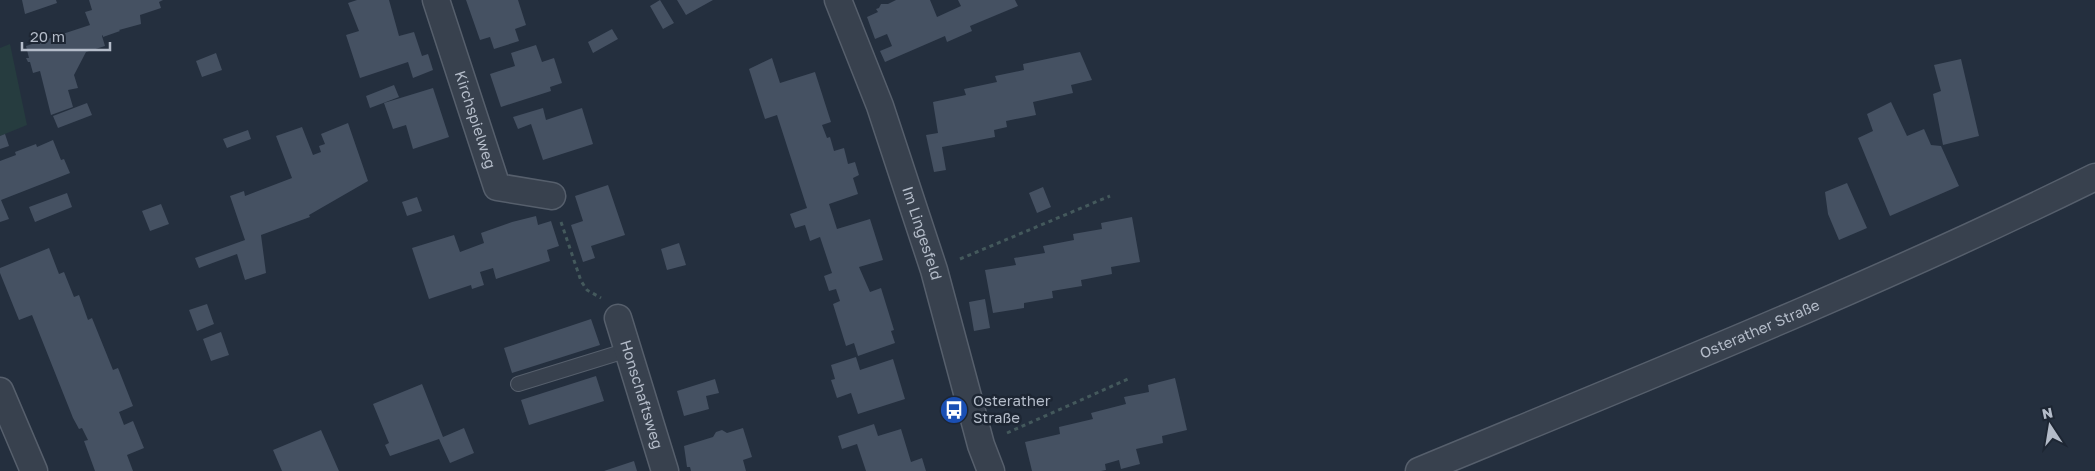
<svg xmlns="http://www.w3.org/2000/svg" width="2095" height="471" font-family="'Golos Text',sans-serif">
  <style>
    .green { fill: #263c3f }
    .building { fill: #455162 }
    .lines { fill: none; stroke-linecap: round; stroke-linejoin: round }
    .service-casing { stroke: #565f6c; stroke-width: 16 }
    .minor-casing { stroke: #565f6c; stroke-width: 29 }
    .path { stroke: #44595c; stroke-width: 3; stroke-dasharray: 4 4; stroke-linecap: butt }
    .service { stroke: #38414e; stroke-width: 14 }
    .minor { stroke: #38414e; stroke-width: 26 }
    .labels { text-anchor: middle; stroke-width: 5; stroke-linejoin: round; paint-order: stroke }
    .street-label { font-size: 15px; fill: #b4bcc9; stroke: #1d2633 }
    .poi-label { font-size: 15px; fill: #b4bcc9; stroke: #1d2633; text-anchor: start }
  </style>
  <rect width="100%" height="100%" fill="#242f3e"/>
  <!-- green -->
  <path class="green" d="M10 44 27 125 0 136V48Z"/>
  <!-- building -->
  <path class="building" d="M22 0H56L57 3 25 14Z
    M89 0H163L159 2 161 8 140 15 141 24 119 30 120 31 103 37V35L102 36 105 46 86 52 74 75 78 88 68 90 73 107 51 115 40 71 33 73 30 62H28L26 58H29L26 46 90 25 85 12 92 10Z
    M357 0H389L399 36 414 32 422 56 428 54 433 70 413 78 408 62 360 78 346 35 359 31 348 3Z
    M466 0H518L526 25 515 29 519 41 494 49 490 37 480 40Z
    M660 0 674 23 663 29 650 6Z
    M677 0H713L686 15Z
    M896 0H930L937 17 961 6 958 0H1015L1018 6 970 26 972 31 947 42 945 36 885 62 880 51 892 46 887 34 875 39 867 17 878 12 876 9 879 8 881 4H888Z
    M612 29 618 39 593 53 588 42Z
    M536 45 542 62 554 58 562 83 550 87 551 91 501 107 490 74 515 66 511 53Z
    M1080 52 1092 80 1071 85 1073 93 1033 102 1036 115 1006 121 1007 127 994 130 995 137 942 147 946 170 934 172 926 135 938 133 933 102 966 95 964 89 997 82 995 76 1024 70 1023 64Z
    M216 53 222 70 202 77 196 61Z
    M772 58 780 83 815 72 831 122 822 125 827 138 830 137 834 151 844 148 848 164 855 162 859 175 853 178 858 194 829 204 837 229 870 219 883 260 859 267 870 292 881 288 894 330 891 331 895 343 858 356 854 343 846 346 833 304 840 301 836 289 829 291 824 276 832 273 820 237 810 241 805 225 795 228 790 214 807 208 777 115 765 119 749 69Z
    M1961 59 1979 136 1943 145 1933 94 1941 91 1934 65Z
    M394 85 399 97 370 108 366 96Z
    M433 88 449 137 413 149 406 125 393 129 384 103Z
    M1891 102 1907 136 1924 129 1931 145 1941 146 1959 186 1890 216 1858 138 1873 131 1867 114Z
    M87 103 92 115 58 128 53 116Z
    M543 108 546 120 582 108 593 144 543 160 531 124 518 129 513 117Z
    M348 123 368 181 309 215 310 217 261 235 266 273 245 280 237 254 199 268 195 258 245 240 230 196 244 191 245 196 292 178 276 136 302 127 313 155 321 152 319 146 325 144 321 134Z
    M248 130 251 139 227 148 223 139Z
    M5 134 9 146 0 149V136Z
    M53 140 61 160 64 159 70 173 1 200 9 219 0 222V161L16 155 15 152 36 144 37 147Z
    M1847 183 1867 228 1839 240 1828 214 1825 192Z
    M608 185 625 235 591 246 595 258 583 262 571 225 583 221 575 196Z
    M1043 187 1051 207 1037 213 1029 193Z
    M67 193 72 207 35 222 29 207Z
    M417 197 422 211 407 216 402 202Z
    M161 204 169 224 150 231 142 211Z
    M536 216 538 225 551 221 559 246 547 250 550 261 496 279 493 268 480 272 484 285 472 289 471 285 429 299 412 248 454 235 460 252 484 243 481 233 512 222Z
    M1132 217 1140 262 1111 267 1112 274 1081 280 1082 286 1052 291 1053 298 1024 303V308L993 313 985 270 1016 265 1014 258 1045 253 1043 246 1074 240 1073 234 1102 229 1101 223Z
    M679 243 686 265 667 270 661 249Z
    M49 248 59 274 64 272 74 297 79 295 88 320 92 318 113 370 118 368 133 406 119 412 124 425 133 421 144 448 127 455 133 471H95L84 441 88 440 82 428 79 429 73 418 32 315 19 320 0 273V268Z
    M985 299 990 328 974 331 969 302Z
    M207 304 214 324 197 331 189 310Z
    M591 319 600 345 512 373 504 348Z
    M221 332 229 355 211 361 203 339Z
    M856 357 860 370 893 359 905 399 858 414 851 393 837 398 831 380 835 379 831 365Z
    M596 376 604 401 529 425 521 400Z
    M1175 378 1187 430 1162 436 1163 443 1136 449 1140 464 1121 469 1119 460 1105 464 1106 470 1101 471H1032L1025 442 1060 434 1059 427 1093 419 1091 413 1126 404 1124 397 1149 392 1148 385Z
    M715 379 719 393 706 396 709 409 684 416 677 391Z
    M422 384 443 437 464 428 474 453 450 463 439 439 390 456 385 445 389 443 373 404Z
    M874 424 878 436 901 429 911 462 922 458 926 471H866L857 444 842 449 838 436Z
    M743 428 752 457 743 460 746 471H691L690 467H687L684 446 713 437 716 432 722 430 727 433Z
    M321 430 339 471H282L273 450Z
    M634 461 637 471H604Z"/>
  <g class="lines">
    <defs>
      <path id="service" d="M518 384 628 350"/>
      <g id="minor">
        <path id="s1" d="M436 0 497 187 552 196"/>
        <path id="s2" d="M838 0 880 106 934 270 981 445 991 471"/>
        <path id="s3" d="M618 318 665 471"/>
        <path d="M0 391 34 471"/>
        <path id="s4" d="M1419 471C1646 377 1874 286 2095 177"/>
      </g>
    </defs>
    <!-- service casing -->
    <use href="#service" class="service-casing"/>
    <!-- minor casing -->
    <use href="#minor" class="minor-casing"/>
    <!-- path -->
    <path class="path" d="M561 222 581 281 587 290 601 298
      M960 259 1110 196
      M1007 433 1128 379"/>
    <!-- service -->
    <use href="#service" class="service"/>
    <!-- minor -->
    <use href="#minor" class="minor"/>
  </g>
  <!-- icons -->
  <defs>
    <symbol id="bus-disc" viewBox="-11 -11 22 22"><circle r="9.5" fill="#1a4fb4" stroke="#1d2633"/><path d="M-5-6H5V4H4V6H2V4H-2V6H-4V4H-5ZM-3.5-4V0h7V-4ZM-3.5 1.2v1.5H-2V1.2ZM2 1.2v1.5H3.5V1.2Z" fill="#fff"/></symbol>
  </defs>
  <g fill-rule="evenodd">
    <use href="#bus-disc" x="938" y="394" width="32" height="32"/>
  </g>
  <g class="labels">
    <!-- street labels -->
    <g class="street-label">
      <text dy="5" stroke="none"><textPath href="#s1" startOffset="126">Kirchspielweg</textPath></text>
      <text dy="5" stroke="none"><textPath href="#s2" startOffset="248">Im Lingesfeld</textPath></text>
      <text dy="5" stroke="none"><textPath href="#s4" startOffset="369">Osterather Straße</textPath></text>
      <text dy="5" stroke="none"><textPath href="#s3" startOffset="80">Honschaftsweg</textPath></text>
    </g>
    <!-- poi labels -->
    <g class="poi-label">
      <text x="973" y="406">Osterather<tspan x="973" dy="17">Straße</tspan></text>
    </g>
  </g>
  <!-- north arrow -->
  <g transform="translate(2050 426) rotate(348)" stroke="#1d2633" stroke-width="4" paint-order="stroke">
  <path d="M0-4L9 19L0 12L-9 19Z" fill="#b4bcc9"/>
  <text y="-8" font-size="14" font-weight="bold" text-anchor="middle" fill="#b4bcc9">N</text>
  </g>
  <!-- scale -->
  <path d="M22 42v8h88v-8" fill="none" stroke="#b4bcc9" stroke-width="2.5"/>
  <text x="30" y="42" font-size="15" fill="#b4bcc9" stroke="#1d2633" stroke-width="4" paint-order="stroke">20 m</text>
</svg>
